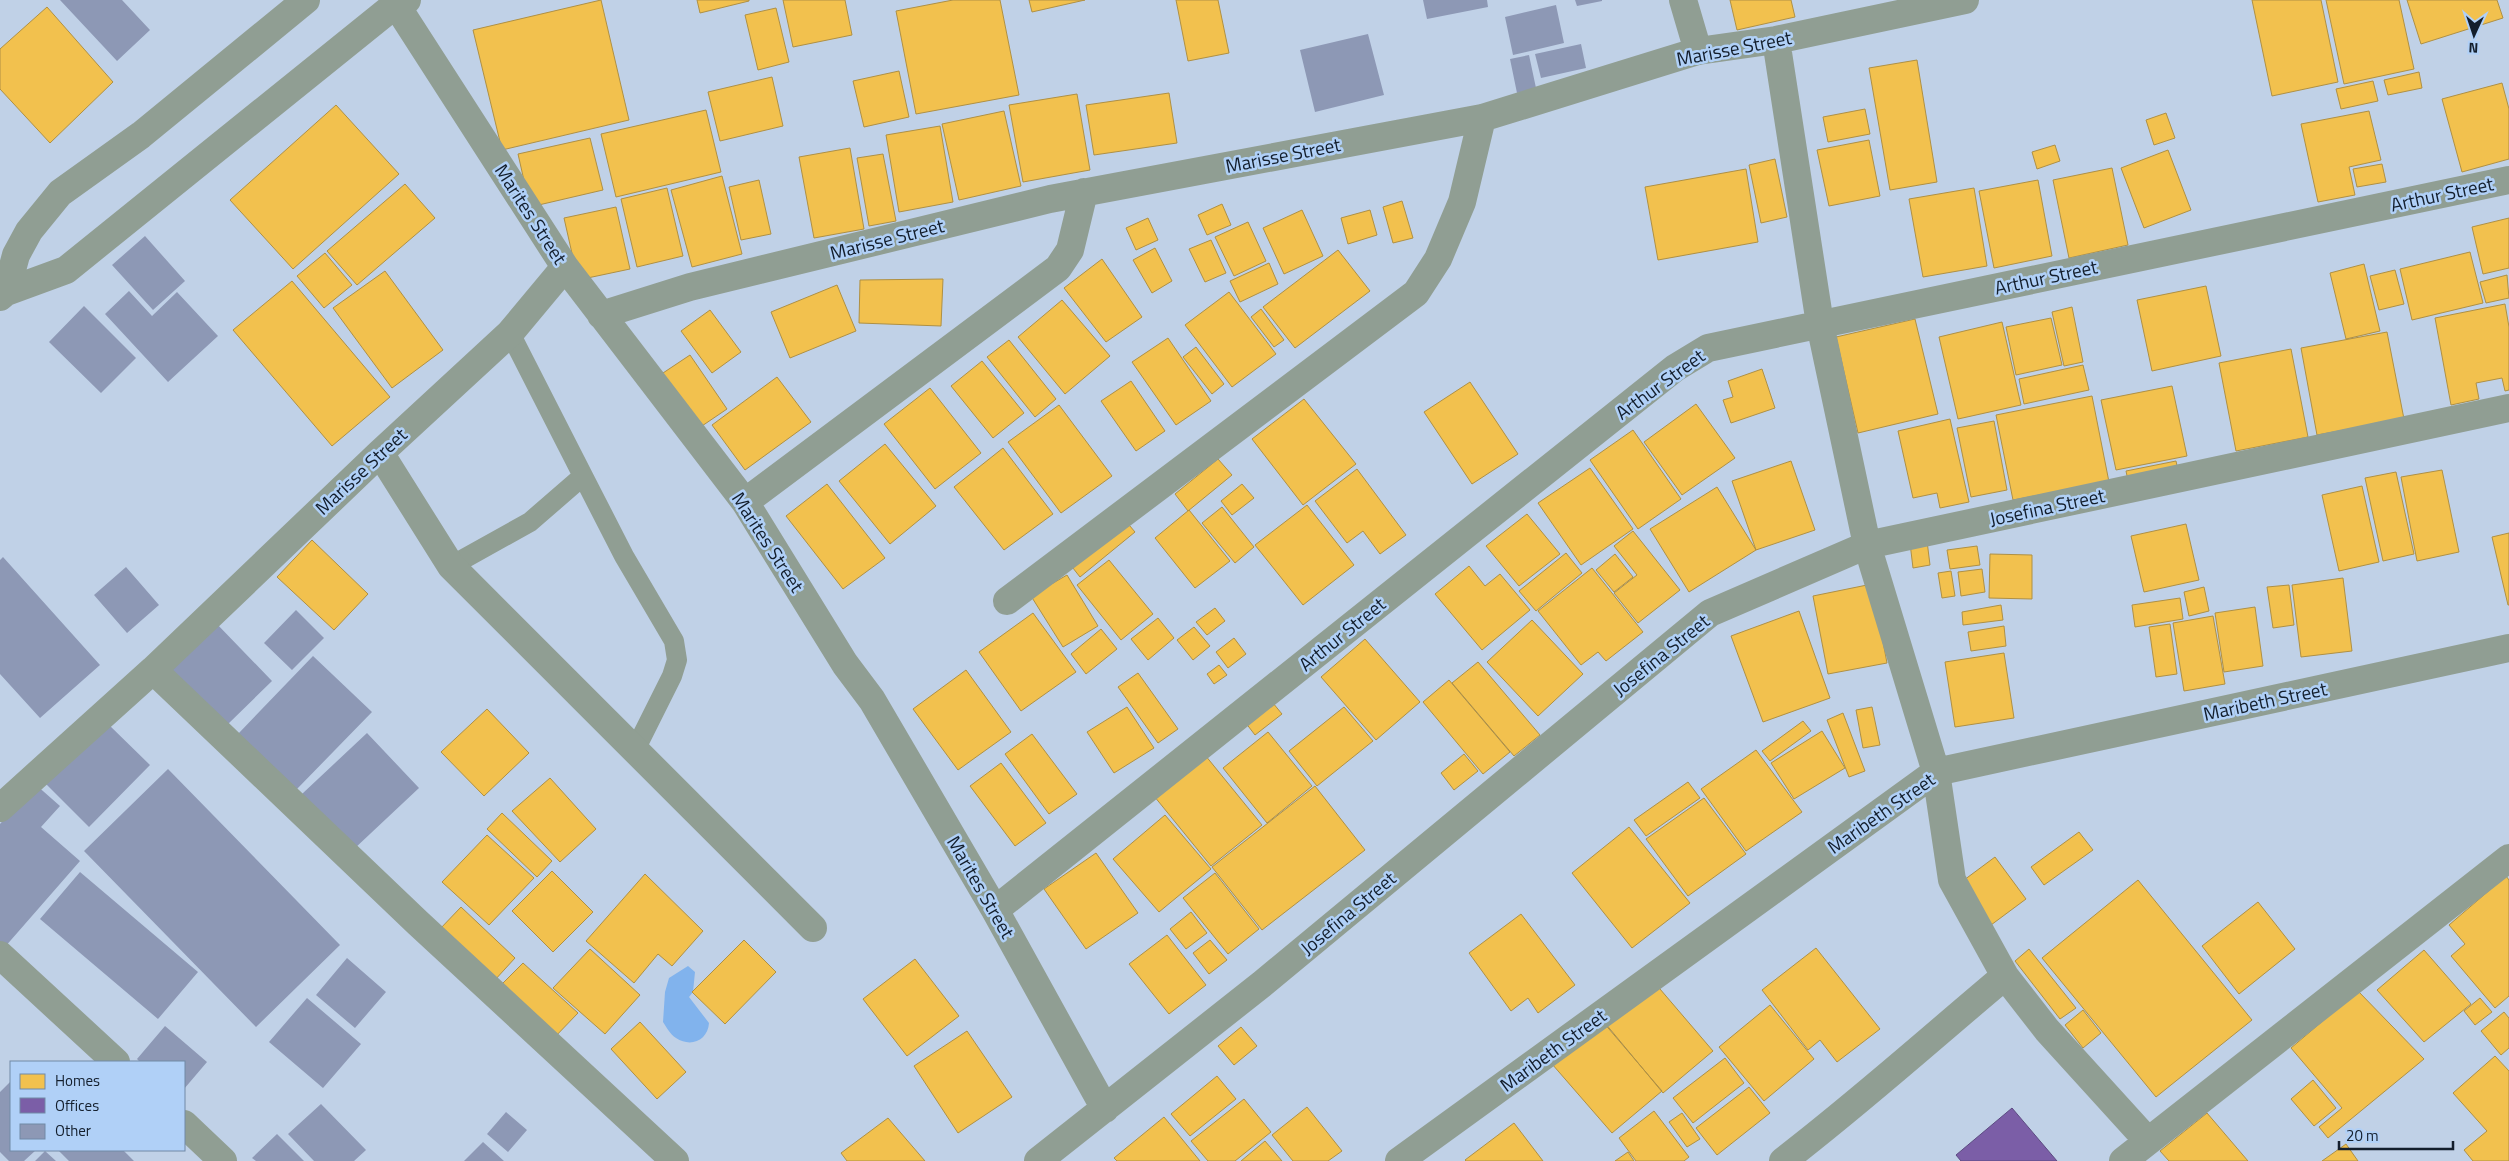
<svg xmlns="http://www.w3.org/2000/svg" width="2509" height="1161" font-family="'Titillium Web',sans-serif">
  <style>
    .water { fill: #81b3ed }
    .homes { fill: #f2c14e; stroke: #af9044 }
    .offices { fill: #7b5ea7; stroke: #5c4b82 }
    .building { fill: #8d98b5 }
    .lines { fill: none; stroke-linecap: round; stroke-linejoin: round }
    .lane { stroke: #909e93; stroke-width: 20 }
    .street { stroke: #909e93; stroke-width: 28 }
    .labels { text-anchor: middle; stroke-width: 5; stroke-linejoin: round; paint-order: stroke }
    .street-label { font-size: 19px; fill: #131e2c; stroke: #b0d0f7 }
  </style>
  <rect width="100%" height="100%" fill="#c0d1e7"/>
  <!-- water -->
  <path class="water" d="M688 966 695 972 693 992 689 997 709 1023C708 1040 691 1048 676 1038 670 1034 667 1028 663 1022L665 992 669 978Z"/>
  <!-- homes -->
  <path class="homes" d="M601 0 629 120 502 150 473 30Z
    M697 0H749V1L700 13Z
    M783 0H845L852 35 793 47Z
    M953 0H1000L1019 95 916 114 896 11Z
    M1029 0H1085L1032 12Z
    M1176 0H1218L1229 53 1188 61Z
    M1730 0H1791L1795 17 1737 30Z
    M2252 0H2321L2338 82 2272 96Z
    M2326 0H2399L2414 69 2344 84Z
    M2407 0H2497L2503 18 2421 44Z
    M47 7 113 82 50 143 0 89V49Z
    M776 8 789 62 758 70 745 15Z
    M1917 60 1937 182 1890 190 1869 68Z
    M899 71 909 117 864 127 853 81Z
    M2419 72 2422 88 2388 95 2384 80Z
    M772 77 783 126 720 141 708 92Z
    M2373 81 2378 101 2341 109 2336 89Z
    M2502 83 2509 109V159L2462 172 2442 99Z
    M1169 93 1177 143 1094 155 1086 105Z
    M1077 94 1090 170 1023 182 1009 105Z
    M336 105 399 174 293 269 230 200Z
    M1865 109 1870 134 1828 142 1823 117Z
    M706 110 721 172 616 197 601 134Z
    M1004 111 1021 186 959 200 942 124Z
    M2369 111 2381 160 2349 167 2355 195 2318 202 2301 124Z
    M2166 113 2175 138 2154 145 2146 120Z
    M940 126 953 202 899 212 886 135Z
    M590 138 603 190 530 207 518 154Z
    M1869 140 1880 196 1829 206 1817 150Z
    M2055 145 2060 161 2037 169 2032 152Z
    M850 148 864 229 814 238 799 157Z
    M2168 150 2191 210 2144 228 2121 168Z
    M883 154 896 221 869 226 857 158Z
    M1775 159 1787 217 1761 223 1749 165Z
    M2382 164 2386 182 2357 187 2353 169Z
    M2112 168 2128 245 2069 258 2053 180Z
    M1746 169 1758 242 1658 260 1645 187Z
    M722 176 742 254 692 267 671 190Z
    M759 180 771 234 741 240 729 187Z
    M2038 180 2052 256 1994 268 1979 191Z
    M405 184 435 218 357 285 327 251Z
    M667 188 683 256 637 267 621 199Z
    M1974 188 1987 266 1923 277 1909 199Z
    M1402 201 1413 238 1393 243 1383 207Z
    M1222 204 1231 225 1207 235 1198 215Z
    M616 207 630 269 578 280 564 218Z
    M1302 210 1323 256 1284 274 1263 228Z
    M1370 210 1377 235 1348 244 1341 218Z
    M1148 218 1158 240 1136 250 1126 228Z
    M2509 218V268L2483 274 2472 227Z
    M1248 222 1266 261 1234 276 1215 237Z
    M1211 240 1226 273 1205 282 1189 249Z
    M1155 248 1172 281 1152 293 1133 260Z
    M1338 250 1370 291 1295 348 1263 307Z
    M2470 252 2483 303 2412 320 2400 269Z
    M325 253 352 285 324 308 297 276Z
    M1102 259 1142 317 1106 342 1064 288Z
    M1269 263 1278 284 1240 302 1230 281Z
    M2364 264 2380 331 2346 339 2330 273Z
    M2395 270 2404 304 2379 310 2370 276Z
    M385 271 443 350 392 388 333 308Z
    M2507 275 2509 298 2486 303 2480 282Z
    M943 279 941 326 859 323 860 280Z
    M292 281 390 397 332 446 233 330Z
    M837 285 856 331 790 358 771 312Z
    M2206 286 2221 356 2152 371 2137 300Z
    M1229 292 1276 354 1232 387 1185 325Z
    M1062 300 1110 356 1065 394 1018 337Z
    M2505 304 2509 327V390L2505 391 2502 378 2476 383 2479 399 2451 405 2435 318Z
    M2072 307 2083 362 2064 366 2052 312Z
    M1261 309 1284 340 1274 347 1251 317Z
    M710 310 741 352 712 373 681 331Z
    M2051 318 2062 365 2016 375 2006 327Z
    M1915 319 1938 414 1858 433 1836 337Z
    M2002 322 2021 405 1958 419 1939 337Z
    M2387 332 2404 419 2317 435 2301 348Z
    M1168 338 1211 401 1176 425 1132 362Z
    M1009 340 1056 399 1035 417 987 357Z
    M1196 347 1224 384 1212 394 1183 357Z
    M2291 349 2308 437 2236 451 2219 363Z
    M690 355 727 409 696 430 657 377Z
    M982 361 1024 413 993 438 951 386Z
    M2083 365 2089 390 2024 404 2019 379Z
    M1762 369 1775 408 1731 423 1723 400 1733 397 1728 381Z
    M777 377 811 422 745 470 712 425Z
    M1131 381 1165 431 1136 451 1101 401Z
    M1470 382 1518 454 1472 484 1424 412Z
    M2172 386 2187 456 2116 470 2101 400Z
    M930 388 981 453 935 489 884 424Z
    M2092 396 2109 482 2013 500 1996 415Z
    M1304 399 1356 464 1303 505 1252 439Z
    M1696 404 1735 458 1682 495 1644 442Z
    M1059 405 1112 476 1061 513 1008 442Z
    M1950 419 1969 502 1940 508 1937 493 1913 498 1898 431Z
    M1994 421 2007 490 1971 497 1957 428Z
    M1633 430 1681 499 1638 529 1590 460Z
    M885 444 936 506 890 544 839 481Z
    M1003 448 1053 514 1004 550 954 487Z
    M1218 459 1232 475 1188 511 1175 494Z
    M1791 461 1815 530 1756 550 1732 481Z
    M2176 461 2179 475 2129 485 2126 471Z
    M1590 468 1633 529 1581 565 1538 503Z
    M1357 469 1406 535 1380 554 1363 531 1347 543 1315 501Z
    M2442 470 2459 552 2417 561 2401 477Z
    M2396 472 2414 554 2383 561 2365 478Z
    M827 484 885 558 843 589 786 516Z
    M1242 484 1254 498 1232 515 1221 501Z
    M2362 486 2379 562 2339 571 2322 495Z
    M1717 487 1756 550 1689 592 1650 529Z
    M1307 505 1354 565 1303 605 1255 545Z
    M1222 507 1254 547 1235 563 1202 523Z
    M1189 510 1230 561 1195 588 1155 538Z
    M1527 514 1560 554 1519 586 1486 546Z
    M1124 519 1135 532 1080 577 1069 563Z
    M2186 524 2199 580 2144 592 2131 536Z
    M1633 531 1680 590 1638 623 1614 593 1637 575 1614 546Z
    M2509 533V605H2508L2492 537Z
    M312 540 368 594 334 630 277 577Z
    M1927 541 1930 565 1913 568 1910 543Z
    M1977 546 1980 565 1950 569 1947 550Z
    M1566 553 1582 573 1536 611 1519 591Z
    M1615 554 1633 577 1614 592 1596 570Z
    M1990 554 2032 555V599L1989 598Z
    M1109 560 1153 614 1121 640 1077 585Z
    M1469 566 1485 586 1500 574 1530 610 1482 650 1435 594Z
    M1592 568 1643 632 1606 661 1598 652 1581 665 1538 611Z
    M1982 569 1985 592 1961 596 1958 572Z
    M1951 571 1955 596 1942 598 1938 573Z
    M1067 575 1098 626 1063 647 1031 596Z
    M2343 578 2352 651 2301 657 2292 585Z
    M1872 584 1887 663 1828 674 1813 596Z
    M2289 585 2294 625 2273 628 2267 587Z
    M2204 587 2209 611 2189 616 2184 592Z
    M2180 598 2183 619 2135 627 2132 605Z
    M2001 605 2003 620 1963 625 1962 612Z
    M2255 607 2263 666 2224 672 2215 613Z
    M1215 608 1225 621 1207 635 1196 622Z
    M1799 611 1830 698 1763 722 1731 636Z
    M1033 613 1076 672 1021 711 979 652Z
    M2213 616 2225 684 2184 691 2173 623Z
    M1158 618 1174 638 1148 660 1131 639Z
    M1532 620 1583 674 1538 716 1487 662Z
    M2170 624 2177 674 2156 677 2149 627Z
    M2004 626 2006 646 1971 651 1968 632Z
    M1194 627 1210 646 1193 660 1177 640Z
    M1101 629 1117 649 1086 674 1071 654Z
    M1234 638 1246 654 1228 668 1216 652Z
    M1365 639 1420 702 1376 740 1321 677Z
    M2004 653 2014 718 1955 727 1945 662Z
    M1478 662 1540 735 1514 756 1452 683Z
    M1219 665 1227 675 1214 684 1207 674Z
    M966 670 1011 732 958 770 913 709Z
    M1138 673 1178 729 1158 743 1118 687Z
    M1449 680 1510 752 1483 774 1423 702Z
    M1268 697 1282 714 1255 735 1242 718Z
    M1127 707 1154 748 1114 773 1087 732Z
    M1344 707 1373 741 1317 786 1289 751Z
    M1872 707 1880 745 1863 748 1856 710Z
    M487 709 529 753 484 796 441 752Z
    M1843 713 1865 771 1849 777 1827 720Z
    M1803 721 1811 731 1770 761 1762 751Z
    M1822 731 1845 768 1794 799 1771 763Z
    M1268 732 1312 786 1267 823 1223 768Z
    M1032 734 1077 794 1049 814 1005 754Z
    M1756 750 1802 812 1746 851 1701 789Z
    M1464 754 1478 771 1454 790 1441 773Z
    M1205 755 1262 825 1211 866 1154 796Z
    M1001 763 1046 823 1015 846 970 786Z
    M550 778 596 829 560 862 512 811Z
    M1688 782 1700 798 1646 836 1634 820Z
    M1315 786 1365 850 1262 930 1212 867Z
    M1704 798 1746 854 1688 896 1646 839Z
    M502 813 552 861 537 877 487 829Z
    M1165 815 1211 869 1159 912 1113 859Z
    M1629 827 1690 903 1632 948 1572 873Z
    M2079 832 2093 850 2044 885 2031 867Z
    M487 835 534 878 489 925 442 882Z
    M1096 853 1138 913 1086 949 1044 889Z
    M1995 857 2026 899 1991 925 1960 883Z
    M552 871 593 912 553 952 512 911Z
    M1215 873 1259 929 1228 954 1183 898Z
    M645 874 703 931 672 966 658 954 634 983 586 941Z
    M2506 876 2509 880V996L2495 1008 2451 956 2465 944 2449 925Z
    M2138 880 2252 1020 2156 1097 2042 958Z
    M2258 902 2295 949 2239 994 2202 946Z
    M461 907 515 958 494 981 439 930Z
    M1191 912 1207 933 1186 949 1170 929Z
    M1521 914 1575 985 1538 1013 1528 998 1511 1011 1469 953Z
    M1167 935 1206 985 1169 1014 1129 964Z
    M744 940 776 972 725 1024 692 992Z
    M1210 940 1227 960 1209 974 1193 953Z
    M1816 948 1880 1029 1837 1062 1820 1040 1808 1050 1762 990Z
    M590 949 640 995 605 1034 553 988Z
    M2029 949 2076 1008 2060 1019 2015 961Z
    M2424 950 2471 1004 2424 1042 2377 990Z
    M915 959 959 1016 907 1056 863 999Z
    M523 963 578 1013 552 1040 497 989Z
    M1654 982 1713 1051 1663 1093 1605 1023Z
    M2358 991 2424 1059 2328 1138 2319 1127 2342 1108 2291 1048Z
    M2480 998 2492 1012 2475 1025 2464 1011Z
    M1770 1005 1814 1059 1764 1101 1719 1047Z
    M2083 1010 2101 1033 2083 1048 2065 1025Z
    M2504 1012 2509 1018V1048L2501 1055 2481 1031Z
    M640 1022 686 1072 657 1099 611 1049Z
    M1603 1022 1662 1091 1612 1133 1552 1064Z
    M1241 1027 1257 1046 1234 1065 1218 1046Z
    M967 1031 1012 1097 958 1133 914 1066Z
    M2495 1056 2509 1071V1161H2473L2464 1150 2487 1131 2453 1093Z
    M1725 1058 1744 1083 1693 1123 1673 1098Z
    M1217 1076 1236 1099 1190 1136 1171 1114Z
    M2313 1080 2336 1108 2314 1126 2291 1099Z
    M1749 1087 1770 1113 1717 1155 1696 1128Z
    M1244 1099 1271 1132 1235 1161H1208L1191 1141Z
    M1307 1107 1342 1151 1328 1161H1293L1272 1135Z
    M1654 1111 1689 1157 1684 1161H1636L1619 1138Z
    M1682 1113 1700 1139 1687 1147 1669 1122Z
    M2207 1113 2248 1161H2169L2160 1151Z
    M1164 1117 1200 1161H1117L1114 1158Z
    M888 1118 925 1161H847L841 1153Z
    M1514 1123 1543 1161H1466L1465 1160Z
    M1265 1141 1282 1161H1241Z
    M2346 1144 2358 1161H2322Z
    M1628 1152 1634 1161H1615Z"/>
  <!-- offices -->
  <path class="offices" d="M2012 1108 2057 1161H1961L1956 1155Z"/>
  <!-- building -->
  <path class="building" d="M60 0H122L150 30 117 61Z
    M1423 0H1487L1488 7 1427 19Z
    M1575 0H1602V1L1577 6Z
    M1556 5 1564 43 1513 55 1505 17Z
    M1368 34 1384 95 1315 112 1300 50Z
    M1581 44 1586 68 1541 78 1535 54Z
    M1529 55 1536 88 1517 93 1510 59Z
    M145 236 185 281 153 310 112 265Z
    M129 291 152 316 177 292 218 336 168 382 105 314Z
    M84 306 136 358 101 393 49 342Z
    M3 557 100 665 40 718 0 674V560Z
    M126 567 159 605 127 633 94 595Z
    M296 610 324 638 292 670 264 643Z
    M215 622 272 681 227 725 169 668Z
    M313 656 372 712 296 790 238 734Z
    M107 723 150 765 89 827 46 784Z
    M367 733 419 788 354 849 302 794Z
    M168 769 340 945 256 1027 84 851Z
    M35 784 60 806 41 827 80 861 4 948 0 945V824Z
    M80 872 198 972 158 1019 40 919Z
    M347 958 386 992 355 1028 316 995Z
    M307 998 361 1044 323 1088 269 1042Z
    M165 1026 207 1062 184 1089V1062H140L137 1059Z
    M11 1081V1150H36L24 1161H9L0 1152V1092Z
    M321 1104 366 1150 354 1161H314L288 1134Z
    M506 1112 527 1130 508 1152 487 1134Z
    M277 1134 304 1161H256L252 1158Z
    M483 1142 504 1161H464Z
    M58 1150H123L134 1161H69Z
    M45 1151 56 1161H35Z"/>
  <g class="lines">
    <!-- lane -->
    <path class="lane" d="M510 333 583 476
      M451 566 530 522 583 476 624 556 674 641 677 660 672 676 635 750"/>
    <!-- street -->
    <path class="street" d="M393 0 565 267 745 502 845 664 872 700 995 910 1105 1109
      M1683 0 1698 51
      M1776 40 1820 324 1867 545 1936 772 1952 880 2005 976 2047 1030 2147 1140
      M6 292 16 255 29 231 60 193 141 135 306 0
      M0 297 6 292 66 270 396 4 407 0
      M601 315 690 287 1050 199 1482 118 1698 51 1776 40 1965 0
      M380 453 451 566 813 928
      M745 502 1058 268 1070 250 1084 192
      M1007 601 1416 293 1438 259 1462 202 1482 118
      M153 670 418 923 675 1161
      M0 808 153 670 380 453 510 333 565 267
      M995 910 1675 368 1708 348 2509 180
      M0 955 116 1062
      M184 1124 223 1161
      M1038 1161 1262 984 1710 613 1867 545 2509 408
      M1399 1161 1936 772 2509 648
      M1783 1161C1860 1102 1931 1038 2005 976
      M2123 1161 2509 858"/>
  </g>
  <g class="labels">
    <!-- street labels -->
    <g class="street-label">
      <text transform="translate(1734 48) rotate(-11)" y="7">Marisse Street</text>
      <text transform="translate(1283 155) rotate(-11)" y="7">Marisse Street</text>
      <text transform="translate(2442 194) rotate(-12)" y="7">Arthur Street</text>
      <text transform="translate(531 214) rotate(57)" y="7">Marites Street</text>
      <text transform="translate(887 239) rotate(-14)" y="7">Marisse Street</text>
      <text transform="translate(2046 277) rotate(-12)" y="7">Arthur Street</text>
      <text transform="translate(1660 384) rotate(-36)" y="7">Arthur Street</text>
      <text transform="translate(361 471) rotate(-43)" y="7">Marisse Street</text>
      <text transform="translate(2047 507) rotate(-12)" y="7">Josefina Street</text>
      <text transform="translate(768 542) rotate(57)" y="7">Marites Street</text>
      <text transform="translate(1342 634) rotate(-39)" y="7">Arthur Street</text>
      <text transform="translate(1661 655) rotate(-39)" y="7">Josefina Street</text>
      <text transform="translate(2265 701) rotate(-12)" y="7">Maribeth Street</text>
      <text transform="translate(1881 813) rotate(-35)" y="7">Maribeth Street</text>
      <text transform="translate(981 887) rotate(60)" y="7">Marites Street</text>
      <text transform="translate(1348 913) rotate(-40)" y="7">Josefina Street</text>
      <text transform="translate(1553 1050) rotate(-36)" y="7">Maribeth Street</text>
    </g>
  </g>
  <!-- legend -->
  <rect x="10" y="1061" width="175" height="90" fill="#b0d0f7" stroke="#7189a6"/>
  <rect x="20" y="1074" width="25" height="15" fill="#f2c14e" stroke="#7189a6"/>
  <text x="55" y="1086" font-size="15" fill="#131e2c">Homes</text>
  <rect x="20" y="1098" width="25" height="15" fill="#7b5ea7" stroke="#7189a6"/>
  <text x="55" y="1111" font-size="15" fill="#131e2c">Offices</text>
  <rect x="20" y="1124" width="25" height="15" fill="#8d98b5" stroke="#7189a6"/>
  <text x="55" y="1136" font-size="15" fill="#131e2c">Other</text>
  <!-- north arrow -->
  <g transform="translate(2474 35) rotate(183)" stroke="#b0d0f7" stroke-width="4" paint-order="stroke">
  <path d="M0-4L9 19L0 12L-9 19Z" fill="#131e2c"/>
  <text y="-8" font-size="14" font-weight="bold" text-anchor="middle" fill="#131e2c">N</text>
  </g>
  <!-- scale -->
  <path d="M2339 1141v8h114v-8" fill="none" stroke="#131e2c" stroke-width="2.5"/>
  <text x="2346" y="1141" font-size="15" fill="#131e2c" stroke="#b0d0f7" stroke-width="4" paint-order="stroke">20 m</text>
</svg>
